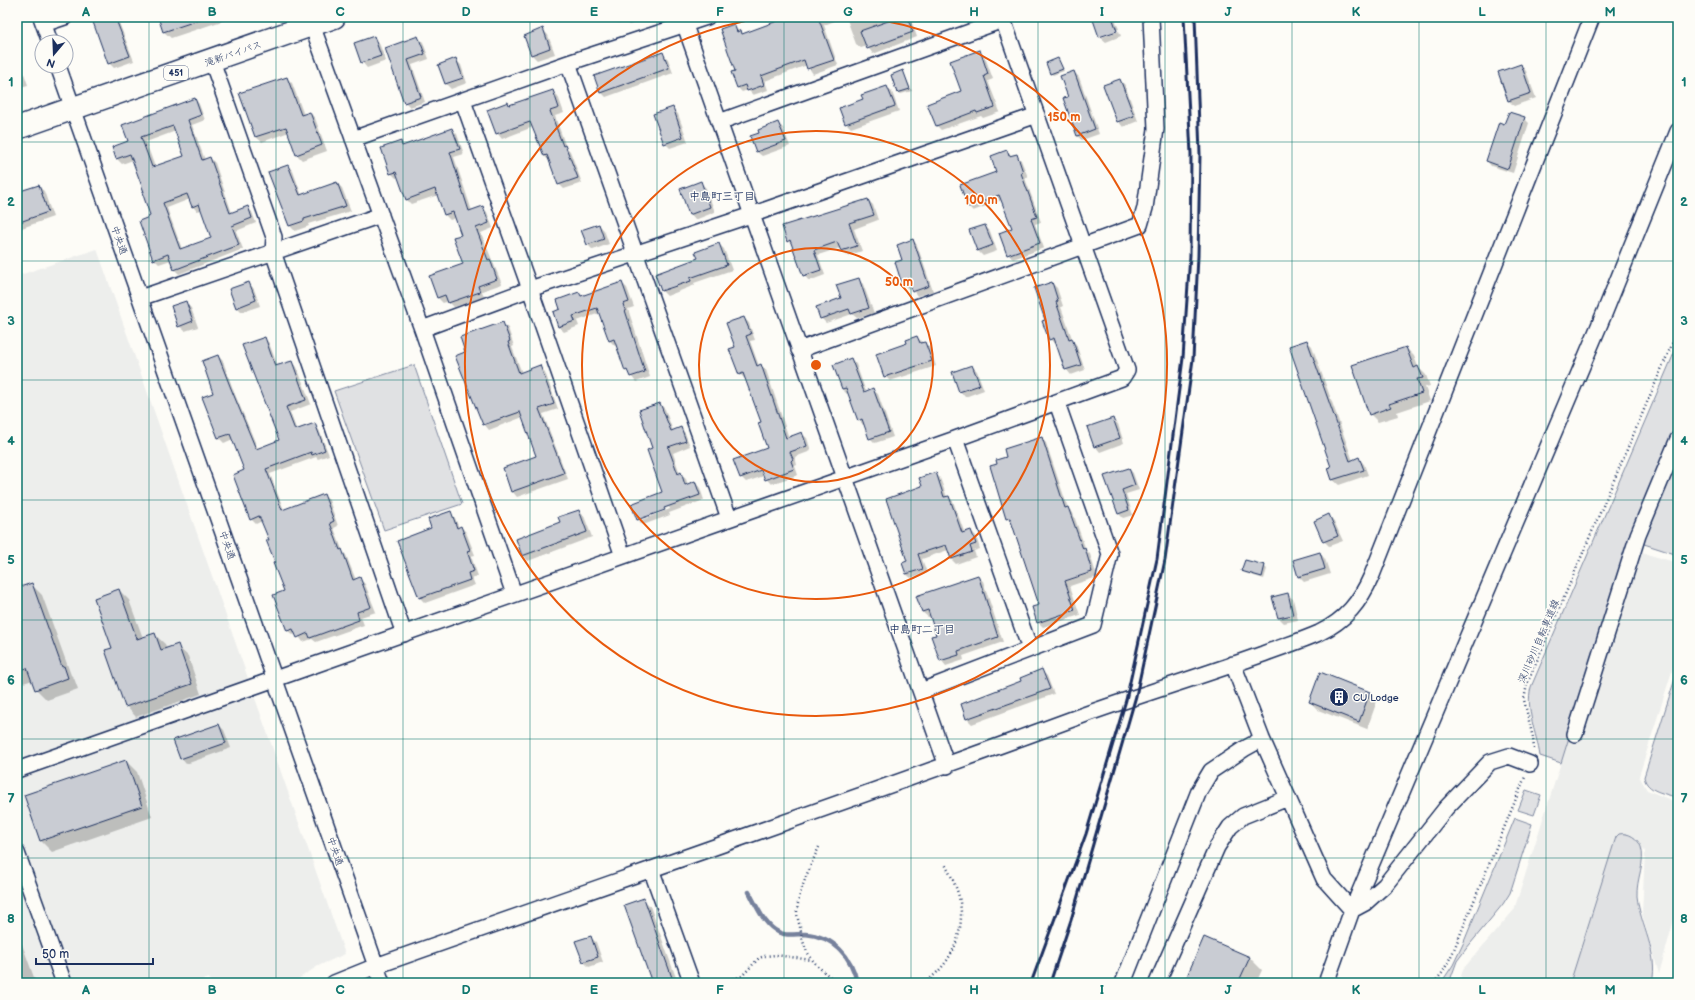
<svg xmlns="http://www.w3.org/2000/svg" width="1695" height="1000" font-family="'Balsamiq Sans','Klee One',sans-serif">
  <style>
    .built { fill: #edeeec }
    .green { fill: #e0e1e3; stroke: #7e88a0 }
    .shadow { fill: #0003; fill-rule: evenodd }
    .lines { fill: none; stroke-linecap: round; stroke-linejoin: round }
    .stream { stroke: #76819c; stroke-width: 4.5 }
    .building { fill: #c9ccd3; stroke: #1b2f5e; fill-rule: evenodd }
    .minor-casing { stroke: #1b2f5e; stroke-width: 18 }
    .highway-casing { stroke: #1b2f5e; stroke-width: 25 }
    .path { stroke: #1b2f5e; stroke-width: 2.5; stroke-dasharray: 1 3; stroke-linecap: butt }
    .minor { stroke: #fdfcf7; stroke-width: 15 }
    .highway { stroke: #fdfcf7; stroke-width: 22 }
    .rail { stroke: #1b2f5e; stroke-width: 3 }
    .grid { fill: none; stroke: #0f766e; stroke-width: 1; stroke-opacity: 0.55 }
    .ring { fill: none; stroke: #e8590c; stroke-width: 2 }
    .labels { text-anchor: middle; stroke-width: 3; stroke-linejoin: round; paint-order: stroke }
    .shield { fill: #fdfcf7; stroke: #5f6c8c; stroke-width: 1 }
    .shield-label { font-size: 9px; font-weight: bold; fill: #1b2f5e }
    .street-label { font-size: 10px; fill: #1b2f5e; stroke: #fdfcf7 }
    .poi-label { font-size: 10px; fill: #1b2f5e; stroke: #fdfcf7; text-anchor: start }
    .neighbourhood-label { font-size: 11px; font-weight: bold; fill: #1b2f5e; stroke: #fdfcf7 }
    .centre { fill: #e8590c; stroke: #fdfcf7; stroke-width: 2 }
    .ring-label { font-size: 12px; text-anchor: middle; font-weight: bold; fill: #e8590c; stroke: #fdfcf7; stroke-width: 3; stroke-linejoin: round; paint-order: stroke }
    .neatline { fill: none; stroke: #0f766e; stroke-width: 1.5 }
    .grid-label { font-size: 13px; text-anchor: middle; font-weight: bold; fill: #0f766e }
  </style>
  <rect width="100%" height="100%" fill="#fdfcf7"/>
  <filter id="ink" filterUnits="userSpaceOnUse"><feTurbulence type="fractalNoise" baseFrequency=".025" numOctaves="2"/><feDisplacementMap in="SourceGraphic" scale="8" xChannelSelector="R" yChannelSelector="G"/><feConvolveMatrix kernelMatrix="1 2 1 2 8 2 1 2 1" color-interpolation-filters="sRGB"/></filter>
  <g filter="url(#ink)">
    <!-- built -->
    <path class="built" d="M97 249 345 954 318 966 292 983H211L209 978 194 983H17V276Z
      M1629 549 1678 563V652L1639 776 1647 790 1678 803V905L1659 974 1642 914 1645 851 1621 834 1573 983H1459L1463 969 1514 910Z"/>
    <!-- green -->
    <path class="green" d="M1678 344V426L1632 536 1561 763 1540 756C1537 734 1525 709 1531 687Z
      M414 365 462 504 384 530 334 391Z
      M1678 451V555L1641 543Z
      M1678 669V798C1665 793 1647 792 1644 777Z
      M1526 790 1541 795 1534 815 1518 810Z
      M1515 818 1532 824 1510 893 1503 904 1466 949 1457 961 1449 983H1441L1453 965 1463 944Z
      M1619 834C1628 832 1638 838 1641 847 1646 862 1636 879 1637 896 1640 926 1659 952 1652 983H1570L1616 837Z"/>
    <!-- shadow -->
    <path class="shadow" d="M110 17H115L118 20 134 61 114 68 109 63Z
      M159 17H234L171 38 164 32Z
      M612 17H644L645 19 629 25 625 21 618 23Z
      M784 17H846L824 25 838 65 813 74 807 65 765 81 768 90 753 95 748 90 742 92 737 87 734 25 739 32 744 35 785 19Z
      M846 17H910L917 37 873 54 867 46 861 48 856 44Z
      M941 17H957L945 21Z
      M1057 17H1071L1061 21Z
      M1093 17H1114L1119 29 1102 35V37L1119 31 1121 36 1106 42 1100 37Z
      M543 30 548 35 555 54 537 60 532 55Z
      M374 37 379 43 386 61 367 68 362 62Z
      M418 37 423 42 429 59 412 65 425 102 410 107 405 102 386 48Z
      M979 52 985 57 993 79 988 81 1000 112 983 118 981 116 941 130 936 125 962 92Z
      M17 53 28 85 17 88Z
      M663 54 668 59 673 73 606 97 601 92Z
      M455 59 461 65 467 83 451 89 446 84 439 65Z
      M1058 59 1064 71 1053 75 1051 73Z
      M1521 65 1526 71 1536 98 1514 106 1509 101Z
      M903 72 912 91 901 94 898 92Z
      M1074 72 1079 77 1099 134 1082 140 1077 136 1069 97Z
      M287 78 292 83 304 115 310 113 315 118 327 151 302 160 297 155 289 132 262 142 256 137 241 94Z
      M1120 80 1125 85 1138 121 1123 127 1118 121Z
      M887 87 892 92 899 111 851 128 846 123 864 100Z
      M553 91 558 96 564 113 555 116 566 147 570 151 582 183 564 189 559 184 550 161 544 156 533 127 502 139 497 133 508 104 510 106Z
      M195 99 199 104 205 120 192 125 205 160 210 158 215 163 232 213 248 208 252 212 256 223 236 231 243 249 179 274 174 269 171 260 159 264 154 259 150 218 151 216 133 160 122 164 117 159 113 147 129 142ZM176 131 185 156 155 167 146 142ZM190 199 192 206 197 211 202 210 212 239 182 249 167 208Z
      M672 108 678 114 688 142 670 148 665 143Z
      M1524 118 1529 123 1513 173 1491 166 1487 161 1505 125Z
      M778 123 783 128 790 146 762 156 757 152 760 133Z
      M452 129 457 134 464 154 454 157 472 211 482 207 487 212 493 228 481 233 502 284 482 291 484 297 454 307 448 301 443 303 438 298 464 265 462 235 456 218 450 220 445 215 438 195 411 204 406 199 399 177 396 178 391 173 400 142 404 146Z
      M1007 151 1012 156 1016 155 1021 160 1028 177 1025 178 1041 222 1035 224 1044 248 1013 259 1008 254 1013 229 1002 200 973 211 968 206 998 172Z
      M288 166 293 171 302 196 337 183 342 188 351 211 308 224 309 226 295 231 290 226 269 173Z
      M701 183 706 188 715 212 695 220 690 214Z
      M38 186 44 191 53 217 22 228 17 224V193Z
      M868 200 873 205 878 220 854 229 862 251 847 256 840 248 818 255 825 275 809 281 804 275 794 246 788 241 783 227Z
      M599 225 604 230 609 244 593 250 588 245Z
      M985 226 990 231 997 251 983 256 978 251 970 231Z
      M913 240 917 245 933 291 917 296 911 287 908 289 903 284 896 263 903 260Z
      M719 244 724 249 732 270 694 283 695 285 667 296 662 291 656 274 699 259Z
      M858 279 863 284 874 313 857 318 852 314 826 323 821 318 842 299Z
      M249 283 254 289 260 306 242 312 237 307Z
      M622 283 627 288 634 307 628 309 650 377 636 382 626 370 617 345 615 346 610 341 600 313 577 321 579 326 564 332 559 327 554 312 561 310 579 294 582 297Z
      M1052 283 1057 288 1063 306 1061 307 1073 341 1076 344 1085 370 1071 375 1066 369 1057 344H1055L1050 339 1046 320Z
      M185 302 191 308 198 327 185 331 179 326Z
      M744 318 749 323 755 340 750 341 759 366 761 365 766 370 789 438 801 433 807 438 811 451 795 457 797 465 795 466 798 475 771 484 764 476 746 482 741 477 769 449 762 422 747 379H745L740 374 736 347Z
      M502 323 508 328 514 346 512 347 522 373 540 367 545 372 558 409 543 414 568 479 517 497 512 491 537 457 523 417 489 430 484 424 467 353Z
      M917 337 923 343H925L930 348 936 366 890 381 885 376 908 344Z
      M264 338 269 343 278 367 292 362 297 367 311 404 290 412 297 431 314 425 319 430 329 455 318 459 316 457 270 474 284 510 324 496 329 500 338 526 334 528 343 552 346 555 356 580 360 579 365 584 376 612 361 617 364 625 316 642 312 639 303 642 297 634 293 635 288 631 285 591 270 540 262 521 256 524 251 519 245 471 233 439 224 443 219 438 204 397 214 393 218 356 223 361 234 392 258 449 281 441Z
      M1307 341 1312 346 1353 461 1359 459 1364 464 1368 475 1339 485 1333 480 1329 469 1332 468Z
      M1406 348 1414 356 1418 367 1426 375 1430 386 1425 387 1430 401 1397 412 1398 416 1378 422 1370 414Z
      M851 359 856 364 866 392 873 390 878 394 893 437 875 443 870 438 865 425H863L859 420 849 393 847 394 842 389Z
      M972 366 977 371 984 390 965 397 960 391Z
      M660 404 665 409 673 431 680 428 685 433 690 446 673 453 680 474 686 479 688 485 695 482 700 488 704 500 669 513 670 515 643 525 638 520 632 504 664 493 654 449ZM669 507 670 509 639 521V519Z
      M1112 419 1118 424 1124 443 1100 452 1095 446Z
      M1041 438 1046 443 1068 508 1073 513 1086 550 1090 554 1097 577 1070 586 1080 615 1043 627 1038 622 1041 605 1012 523 1007 518 999 465Z
      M1129 469 1133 473 1139 490 1126 494 1133 515 1123 518 1118 513 1105 477Z
      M935 473 940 478 947 497H948L953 501 965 534 971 531 976 536 980 549 974 551 976 557 956 564 951 559 948 550 922 559 927 573 911 578 906 574 923 487Z
      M579 511 584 516 592 537 528 561 523 556 561 523Z
      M450 512 455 518 459 528 461 527 466 532 475 555 471 556 478 576 472 578 475 585 425 603 420 598 398 542 432 529Z
      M1328 515 1334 521 1343 541 1329 546 1324 541Z
      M1320 553 1325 559 1330 574 1304 582 1299 577 1294 561Z
      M1264 566 1267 569 1264 579 1245 573 1243 571Z
      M977 576 983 581 1003 642 963 656 964 660 946 666 941 660 938 635 931 616 928 617 922 612 917 596Z
      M31 584 42 595 71 675 74 678 78 689 47 700 36 689 33 680 17 685V589Z
      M119 590 129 600 143 638 154 634 165 644 167 649 177 646 188 656 201 694 136 717 126 706 114 648Z
      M1287 594 1293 599 1298 620 1284 623 1279 618 1274 597Z
      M1042 671 1047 676 1054 694 972 724 967 719 962 705 1022 682Z
      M1369 693 1377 701 1367 729 1318 710 1310 702Z
      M219 725 224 730 231 748 186 764 181 758Z
      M126 761 137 772 152 817 52 852 41 841 25 796Z
      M643 899 650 906 678 983H653Z
      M590 937 596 942 603 962 589 967 584 962Z
      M17 939 22 944 36 983H17Z
      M1249 957 1262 970 1256 983H1185Z"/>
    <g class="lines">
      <!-- stream -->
      <path class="stream" d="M749 892C756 905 763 922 775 930 784 937 794 934 805 934 833 936 852 956 857 983"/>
    </g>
    <!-- building -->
    <path class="building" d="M107 17H115L130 56 108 64 93 22Z
      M158 17H201L202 19 163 32Z
      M788 17H818L834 60 807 69 804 60 761 76 764 85 747 91 745 85 737 88 731 72 735 71 720 29 734 24 737 32 741 30 742 34Z
      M890 17H907L913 32 867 49 860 31 891 20Z
      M1092 17H1112L1117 31 1099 37Z
      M543 28 550 48 531 55 524 36Z
      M374 36 381 56 361 63 354 43Z
      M418 36 425 54 408 60 421 97 404 103 385 48Z
      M980 50 988 74 984 76 995 107 977 113 976 111 936 126 927 104 961 91 950 61Z
      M663 52 669 68 600 93 594 76Z
      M456 58 463 78 445 84 438 65Z
      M1058 58 1063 69 1050 74 1046 63Z
      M1521 64 1531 93 1508 101 1498 72Z
      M903 70 910 89 897 93 891 75Z
      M1074 71 1095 129 1077 136 1063 98 1068 97 1060 76Z
      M287 77 301 115 310 112 322 145 296 155 286 127 255 137 239 93Z
      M1120 79 1134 116 1117 122 1103 85Z
      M887 86 895 106 845 124 839 108 863 99 861 95Z
      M553 90 559 108 550 111 563 146 565 145 578 178 558 185 547 155 544 156 530 122 496 134 487 110 508 102 509 105Z
      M195 98 201 115 188 120 202 160 210 157 230 213 248 206 252 218 232 226 239 245 174 270 168 254 153 260 139 221 149 217 148 216 150 215 142 192H144L130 154 116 159 112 147 128 141 122 125ZM173 126 184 156 152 167 141 137ZM187 194 192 207 199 204 211 238 180 249 163 203Z
      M673 107 683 137 664 144 653 114Z
      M1509 112 1525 117 1508 169 1486 161 1499 122 1504 124Z
      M778 122 786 141 756 152 750 136 759 133 758 130Z
      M452 128 460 149 450 152 469 211 483 206 489 223 476 228 488 260 490 259 497 279 478 286 480 292 448 303 445 295 437 298 429 276 463 264 453 237 461 235 453 212 444 215 435 189 406 200 396 172 390 174 381 148 401 141 402 146Z
      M1007 150 1009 156 1017 154 1023 172 1021 173 1037 217 1031 219 1040 243 1007 255 999 233 1012 228 999 195 968 207 960 185 996 172 991 156Z
      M288 165 300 195 337 182 346 206 304 219V221L289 226 268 172Z
      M701 181 710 207 689 215 680 189Z
      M39 185 48 212 17 223V192Z
      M868 199 874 215 849 223 857 246 841 251 837 242 814 250 821 270 803 276 790 240 787 242 782 226Z
      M599 224 604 239 587 245 581 230Z
      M985 225 993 245 977 251 969 230Z
      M913 239 929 286 912 292 908 282 902 284 895 262 902 260 897 245Z
      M719 243 727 265 690 278 691 281 661 291 655 274 698 258 695 252Z
      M859 278 869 308 851 314 849 309 820 319 816 307 841 298 836 285Z
      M249 282 256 300 236 308 229 289Z
      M622 282 629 302 623 304 645 372 630 377 627 370 625 371 614 339 609 341 597 308 573 316 575 321 558 327 553 312 560 309 557 300 579 292 581 296Z
      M1052 282 1058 301 1056 302 1069 339 1072 338 1081 365 1065 370 1054 338 1049 340 1042 321 1045 320 1034 288Z
      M186 301 193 321 178 327 171 306Z
      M744 317 751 334 746 336 757 366 761 364 786 438 802 432 807 446 790 452 793 459 791 461 794 469 765 480 761 470 740 478 733 460 767 448 758 423 761 422 743 373 739 375 729 349 735 347 726 323Z
      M503 322 510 341 508 342 519 373 540 365 554 404 539 409 564 473 511 492 503 468 536 456 520 412 483 425 455 356 465 352 460 337Z
      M917 336 920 343 925 342 932 361 884 377 876 354 907 343 906 340Z
      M265 337 275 366 292 361 306 400 286 407 295 430 315 423 325 450 312 455 311 452 266 469 282 510 324 494 334 521 330 523 340 550 342 549 353 580 360 577 371 607 357 612 359 620 310 638 308 633 297 638 293 629 287 631 273 595 284 591 273 563 275 562 266 540H269L259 516 250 520 233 475 244 470 230 434 218 438 202 397 213 393 202 361 218 355 230 386 256 449 279 440 242 345Z
      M1307 340 1350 461 1359 457 1364 470 1332 480 1328 468 1331 467 1289 346Z
      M1406 347 1414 368 1418 366 1423 378 1417 379 1422 393 1389 404 1391 407 1369 415 1352 365Z
      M851 358 864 392 873 388 889 432 869 439 862 419 858 421 846 388 842 389 833 365Z
      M972 365 980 385 959 392 952 372Z
      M660 403 671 431 681 427 686 441 668 447 678 474 681 472 685 485 695 481 700 495 664 508 665 510 637 520 631 504 662 492 647 450 652 448 639 410Z
      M1113 418 1120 438 1094 447 1087 427Z
      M1042 437 1065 508 1068 507 1083 549 1085 548 1092 572 1065 581 1075 610 1037 623 1032 607 1039 605 1010 518 1006 519 990 466 997 464 996 460 1006 457 1004 449Z
      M1129 468 1135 485 1122 490 1129 510 1118 514 1104 476Z
      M936 472 944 497 949 496 962 533 971 530 976 544 970 546 972 552 951 559 946 545 918 554 923 569 906 574 902 563 907 561 886 499 922 486 919 478Z
      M579 510 587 532 522 556 516 539 560 522 558 517Z
      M451 511 457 528 461 526 470 550 467 551 474 571 468 573 470 580 419 598 397 541 431 528 428 519Z
      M1329 514 1338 536 1323 542 1314 521Z
      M1320 552 1325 569 1298 577 1293 560Z
      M1245 560 1265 565 1262 577 1241 571Z
      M978 575 998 637 958 651 959 655 940 661 931 636 936 635 928 610 922 612 916 596Z
      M32 583 62 667 64 666 68 678 35 690 27 668 17 671V588Z
      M119 589 137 639 155 633 161 650 178 644 192 684 125 707 105 650 112 648 94 598Z
      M1288 593 1293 615 1278 618 1272 597Z
      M1042 669 1050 689 966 719 961 704 1021 681 1020 678Z
      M1320 672 1370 692 1359 722 1309 702Z
      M219 724 226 743 180 759 173 740Z
      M126 760 142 806 40 841 24 795Z
      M644 898 661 947 674 983H652L624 905Z
      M591 936 598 957 583 962 575 941Z
      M1204 937 1250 957 1238 983H1184Z"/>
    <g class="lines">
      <defs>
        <path id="minor" d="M41 17 50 42
          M682 17 947 766
          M44 24 65 17
          M312 25 422 329 514 594
          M212 61 274 237 273 252 404 634
          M568 63 729 518
          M58 66 382 983
          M463 101 530 289 623 556
          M719 122 1003 20
          M353 139 568 63 707 17
          M140 298 381 215
          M422 329 530 289 751 215 1037 115
          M799 350 1140 225 1145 208 1156 129 1151 17
          M955 439 1030 649
          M1233 664 1262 739 1324 879 1352 910
          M921 691 1093 625 1110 554 1057 403
          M1575 734 1638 535 1678 439
          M17 770 955 439 1122 378 1127 370 1002 17
          M17 853 64 983
          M651 869 692 983
          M1352 910 1365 903 1385 885 1446 808 1490 762 1509 756 1530 764
          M334 983 376 966C610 883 845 803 1078 717 1139 695 1202 676 1263 654 1281 647 1301 641 1319 633 1346 620 1360 602 1372 575L1592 17
          M1123 983 1199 791 1211 771 1244 749 1262 739
          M1157 983 1217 847 1230 827 1243 816 1288 798
          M1326 983 1352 910 1604 314 1678 131"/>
        <path id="highway" d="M17 128 334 17"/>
      </defs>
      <!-- minor casing -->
      <use href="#minor" class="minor-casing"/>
      <!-- highway casing -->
      <use href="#highway" class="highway-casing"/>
      <!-- path -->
      <path class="path" d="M1534 749 1533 738 1524 700 1527 684 1678 330
        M819 847C810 867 799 889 797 911 797 919 800 925 801 932 805 957 818 968 838 983
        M722 983 742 976 759 958 765 956 776 955 811 960
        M924 983C951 965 965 934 960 902 958 889 951 876 945 864
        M1434 983 1443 972 1453 952 1525 777"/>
      <!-- minor -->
      <use href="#minor" class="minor"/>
      <!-- highway -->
      <use href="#highway" class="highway"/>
      <!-- rail -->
      <path class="rail" d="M1031 983 1086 834 1126 700 1157 559 1183 358 1190 255 1191 154 1184 17
        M1050 983 1071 920 1136 696 1165 560 1193 359 1198 256 1200 154 1195 17"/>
    </g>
  </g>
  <!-- grid -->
  <path class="grid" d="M149 17V983M276 17V983M403 17V983M530 17V983M657 17V983M784 17V983M911 17V983M1038 17V983M1165 17V983M1292 17V983M1419 17V983M1546 17V983M17 142H1678M17 261H1678M17 380H1678M17 500H1678M17 620H1678M17 739H1678M17 858H1678"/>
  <!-- distance rings -->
  <g class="ring">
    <circle cx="816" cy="365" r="117"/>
    <circle cx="816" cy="365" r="234"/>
    <path d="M862 17A351 351 0 1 1 770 17"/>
  </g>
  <!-- icons -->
  <defs>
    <symbol id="building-disc" viewBox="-11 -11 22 22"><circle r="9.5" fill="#1b2f5e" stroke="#fdfcf7"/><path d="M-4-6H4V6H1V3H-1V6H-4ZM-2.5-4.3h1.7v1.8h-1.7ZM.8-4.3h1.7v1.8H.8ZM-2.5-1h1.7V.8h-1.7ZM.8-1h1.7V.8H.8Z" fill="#fff"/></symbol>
  </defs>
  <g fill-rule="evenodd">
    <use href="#building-disc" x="1328" y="686" width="22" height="22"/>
  </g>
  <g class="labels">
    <!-- shield labels -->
    <rect class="shield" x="164" y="66" width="24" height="14" rx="3"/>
    <g class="shield-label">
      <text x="176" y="76">451</text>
    </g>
    <!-- street labels -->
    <g class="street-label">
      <text transform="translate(233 53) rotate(-19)" y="4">滝新バイパス</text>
      <text transform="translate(120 240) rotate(71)" y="4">中央通</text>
      <text transform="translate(228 545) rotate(71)" y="4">中央通</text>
      <text transform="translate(1538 641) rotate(-67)" y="4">深川砂川自転車道線</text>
      <text transform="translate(336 851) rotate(71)" y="4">中央通</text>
    </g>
    <!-- poi labels -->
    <g class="poi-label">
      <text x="1353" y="701">CU Lodge</text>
    </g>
    <!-- neighbourhood labels -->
    <g class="neighbourhood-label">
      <text x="722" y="200">中島町三丁目</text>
      <text x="922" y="633">中島町二丁目</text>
    </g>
  </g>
  <circle cx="816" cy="365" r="6" class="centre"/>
  <g class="ring-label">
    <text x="1064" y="121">150 m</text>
    <text x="981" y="204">100 m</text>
    <text x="899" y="286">50 m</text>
  </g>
  <!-- margin -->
  <rect width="1695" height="1000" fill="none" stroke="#fdfcf7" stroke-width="44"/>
  <!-- north arrow -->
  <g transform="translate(54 54) rotate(199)"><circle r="19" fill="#fdfcf7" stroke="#a3aaba"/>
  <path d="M0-3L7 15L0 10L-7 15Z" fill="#1b2f5e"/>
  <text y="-6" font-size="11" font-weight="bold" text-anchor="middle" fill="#1b2f5e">N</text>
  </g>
  <!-- scale -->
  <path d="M36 958v6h117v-6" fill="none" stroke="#1b2f5e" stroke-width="2"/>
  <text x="42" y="958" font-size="12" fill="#1b2f5e" stroke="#fdfcf7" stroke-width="3" paint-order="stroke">50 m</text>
  <rect x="22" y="22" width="1651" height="956" class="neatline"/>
  <g class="grid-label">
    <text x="86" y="16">A</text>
    <text x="212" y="16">B</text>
    <text x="340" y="16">C</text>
    <text x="466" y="16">D</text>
    <text x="594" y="16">E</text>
    <text x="720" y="16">F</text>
    <text x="848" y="16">G</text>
    <text x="974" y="16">H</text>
    <text x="1102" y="16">I</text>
    <text x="1228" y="16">J</text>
    <text x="1356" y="16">K</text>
    <text x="1482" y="16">L</text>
    <text x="1610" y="16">M</text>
    <text x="11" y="86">1</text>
    <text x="1684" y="86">1</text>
    <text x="11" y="206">2</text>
    <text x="1684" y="206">2</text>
    <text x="11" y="325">3</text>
    <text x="1684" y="325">3</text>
    <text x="11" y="445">4</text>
    <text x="1684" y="445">4</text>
    <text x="11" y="564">5</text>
    <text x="1684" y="564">5</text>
    <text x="11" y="684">6</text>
    <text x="1684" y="684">6</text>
    <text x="11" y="803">7</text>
    <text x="1684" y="803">7</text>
    <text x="11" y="923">8</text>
    <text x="1684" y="923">8</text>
    <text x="86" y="994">A</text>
    <text x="212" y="994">B</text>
    <text x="340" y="994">C</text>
    <text x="466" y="994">D</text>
    <text x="594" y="994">E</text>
    <text x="720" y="994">F</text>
    <text x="848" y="994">G</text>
    <text x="974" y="994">H</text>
    <text x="1102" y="994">I</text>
    <text x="1228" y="994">J</text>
    <text x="1356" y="994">K</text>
    <text x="1482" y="994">L</text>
    <text x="1610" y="994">M</text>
  </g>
</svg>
